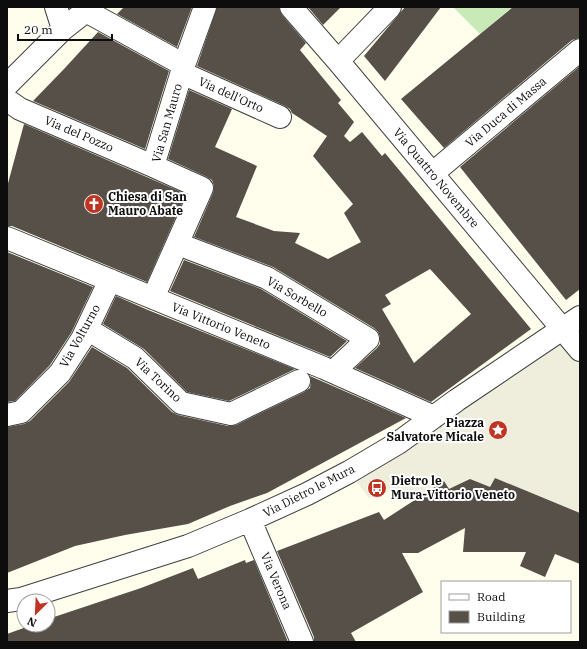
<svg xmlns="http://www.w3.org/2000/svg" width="587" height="649" font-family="'IBM Plex Serif',serif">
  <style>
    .green { fill: #c8eab6 }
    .plaza { fill: #efeddc }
    .building { fill: #565049; fill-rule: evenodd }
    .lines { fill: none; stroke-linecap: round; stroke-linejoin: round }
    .street-casing { stroke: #404040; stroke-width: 24 }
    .street { stroke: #fff; stroke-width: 22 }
    .labels { text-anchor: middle; stroke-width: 4; stroke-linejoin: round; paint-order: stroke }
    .street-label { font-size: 12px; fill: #0d0d0d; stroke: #fff }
    .poi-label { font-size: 12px; font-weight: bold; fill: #0d0d0d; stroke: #fff; text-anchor: start }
  </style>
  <rect width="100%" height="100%" fill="#fffeed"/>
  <!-- green -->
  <path class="green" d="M453 7H530L511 8 480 34Z"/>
  <!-- plaza -->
  <path class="plaza" d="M563 330 580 350V513L495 478 490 487 449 489 443 482 413 501 390 489 369 498 349 472Z"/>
  <!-- building -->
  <path class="building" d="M124 7H192L177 47 117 14Z
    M217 7H279L282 15 306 43 300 50 341 100 338 103 354 122 344 136 350 142 362 132 382 156 385 153 531 329 431 402 355 368 377 348 380 344V337L378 332 374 328 273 267 194 237 213 193 214 186 212 180 207 177 168 159 189 90 232 109 215 147 257 166 236 217 274 231 300 233 295 243 328 259 361 242 344 213 353 204 313 156 327 136 292 113 290 109 285 106 197 66ZM430 269 471 314 414 363 382 309 391 304 385 295Z
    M308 7H341L323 25Z
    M405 7H441L385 81 364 56Z
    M513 7H580V38L572 40 444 148 401 99Z
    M98 32 169 71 145 149 33 101 64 69Z
    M580 66V289L566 300 460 167Z
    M24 124 186 194 147 282 12 226H7V187Z
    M7 252 93 287 71 333 50 365 15 401 7 402Z
    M184 260 261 289 347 341 330 357 170 291Z
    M116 296 148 310 295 369 229 401 187 392 144 349 103 324Z
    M92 347 127 368 172 412 178 415 228 426 236 425 304 392 310 388 311 382 310 376 406 418 267 493 230 506 188 524 125 535 75 546 7 573V427L24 424 30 421 69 382Z
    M495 478 580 513V564L555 554 545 577 520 566 526 552H463L465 528 418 553H402L423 592 351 633 356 642H314V637L277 551 379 512 384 520 444 481 449 489 470 479 490 487Z
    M245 560 246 563 254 560 288 642H7V634L32 625H48V619L141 588 193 568 198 579Z"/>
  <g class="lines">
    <defs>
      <path id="street" d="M56 7 63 29
        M291 7 338 61 580 350
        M86 11 184 65
        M338 61 390 7
        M182 73 280 117
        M7 85 63 29 91 7
        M7 100 20 109 153 166
        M433 173 580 50
        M7 238 324 368 434 417
        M178 244 267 278 368 339 333 372
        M153 298 202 188 153 166 184 65 205 7
        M87 329 135 358 181 403 231 414 299 381
        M7 415 21 412 60 373 82 339 110 280
        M250 520 302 642
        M7 601 21 599 188 546 250 520 307 494 349 472 398 443 457 400 580 317"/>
    </defs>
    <!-- street casing -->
    <use href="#street" class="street-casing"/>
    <!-- street -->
    <use href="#street" class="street"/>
  </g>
  <!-- icons -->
  <defs>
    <symbol id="church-disc" viewBox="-11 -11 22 22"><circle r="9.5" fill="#c03422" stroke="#fff"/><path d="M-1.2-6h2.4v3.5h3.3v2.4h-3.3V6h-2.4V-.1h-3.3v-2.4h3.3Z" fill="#fff"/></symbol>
    <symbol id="sight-disc" viewBox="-11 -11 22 22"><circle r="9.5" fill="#c03422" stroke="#fff"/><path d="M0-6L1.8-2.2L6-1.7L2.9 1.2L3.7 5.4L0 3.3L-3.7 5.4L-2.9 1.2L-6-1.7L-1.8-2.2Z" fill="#fff"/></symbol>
    <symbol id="bus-disc" viewBox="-11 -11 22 22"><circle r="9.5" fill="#c03422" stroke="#fff"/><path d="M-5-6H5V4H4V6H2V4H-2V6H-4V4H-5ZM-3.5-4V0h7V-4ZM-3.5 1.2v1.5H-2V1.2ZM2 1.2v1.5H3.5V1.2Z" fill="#fff"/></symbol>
  </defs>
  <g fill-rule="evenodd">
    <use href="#church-disc" x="83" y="193" width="22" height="22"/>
    <use href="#sight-disc" x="487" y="419" width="22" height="22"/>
    <use href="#bus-disc" x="366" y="477" width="22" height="22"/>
  </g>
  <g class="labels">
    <!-- street labels -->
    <g class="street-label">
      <text transform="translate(231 95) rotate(24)" y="4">Via dell'Orto</text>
      <text transform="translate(506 112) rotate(-40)" y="4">Via Duca di Massa</text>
      <text transform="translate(167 123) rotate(-74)" y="4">Via San Mauro</text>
      <text transform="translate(79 134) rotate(23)" y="4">Via del Pozzo</text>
      <text transform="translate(436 178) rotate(50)" y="4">Via Quattro Novembre</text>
      <text transform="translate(297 297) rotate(30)" y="4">Via Sorbello</text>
      <text transform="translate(221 326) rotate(22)" y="4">Via Vittorio Veneto</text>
      <text transform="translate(80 336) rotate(-61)" y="4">Via Volturno</text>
      <text transform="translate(158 380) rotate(43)" y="4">Via Torino</text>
      <text transform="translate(309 491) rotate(-27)" y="4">Via Dietro le Mura</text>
      <text transform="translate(276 581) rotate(67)" y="4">Via Verona</text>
    </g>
    <!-- poi labels -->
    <g class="poi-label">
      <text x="108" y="201">Chiesa di San<tspan x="108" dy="14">Mauro Abate</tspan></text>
      <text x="484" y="427" text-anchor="end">Piazza<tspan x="484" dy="14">Salvatore Micale</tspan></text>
      <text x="391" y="485">Dietro le<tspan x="391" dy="14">Mura-Vittorio Veneto</tspan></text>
    </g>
  </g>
  <!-- border -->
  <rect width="587" height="649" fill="none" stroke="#0d0d0d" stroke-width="16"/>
  <!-- legend -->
  <rect x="441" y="581" width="130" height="52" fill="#ffffff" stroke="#9e9e9e"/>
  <rect x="449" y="594" width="20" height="6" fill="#ffffff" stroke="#9e9e9e"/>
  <text x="477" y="601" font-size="12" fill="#0d0d0d">Road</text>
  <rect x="449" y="611" width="20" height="12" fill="#565049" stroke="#9e9e9e"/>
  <text x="477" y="621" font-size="12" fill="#0d0d0d">Building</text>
  <!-- north arrow -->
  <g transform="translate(36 613) rotate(204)"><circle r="19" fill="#ffffff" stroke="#9e9e9e"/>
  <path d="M0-3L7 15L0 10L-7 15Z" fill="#c03422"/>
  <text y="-6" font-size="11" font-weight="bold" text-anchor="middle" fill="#0d0d0d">N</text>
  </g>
  <!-- scale -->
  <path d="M18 34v6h94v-6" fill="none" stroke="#0d0d0d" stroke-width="2"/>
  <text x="24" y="34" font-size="12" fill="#0d0d0d" stroke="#ffffff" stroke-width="3" paint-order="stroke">20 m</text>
</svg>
